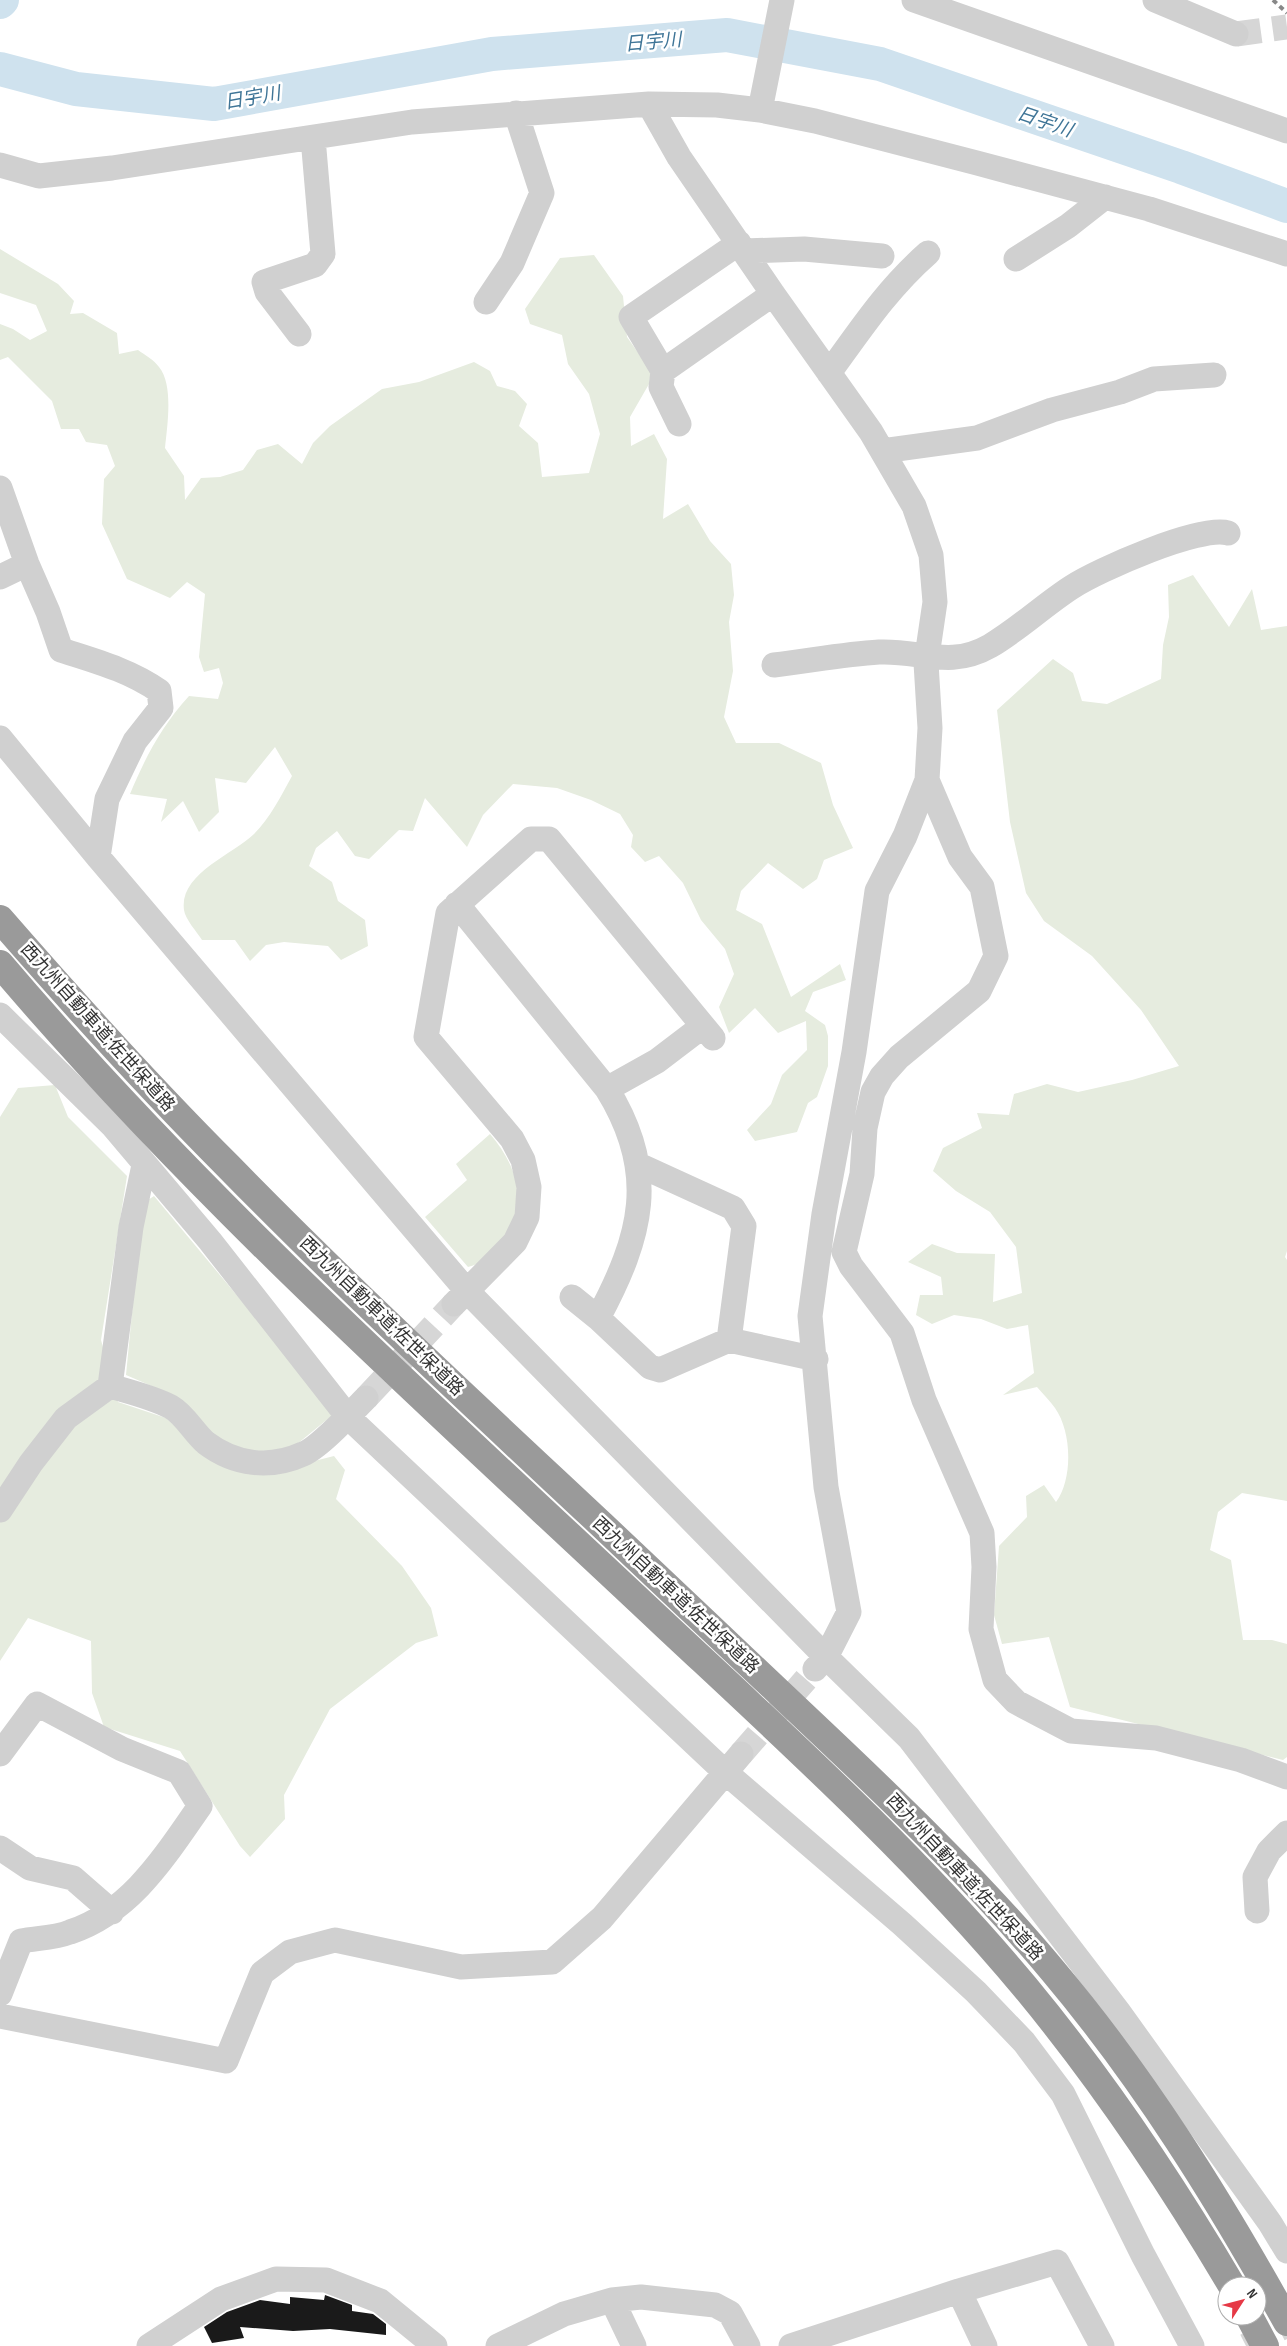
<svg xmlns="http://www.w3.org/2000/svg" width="1287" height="2346" font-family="'Sofia Sans Condensed','Noto Sans JP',sans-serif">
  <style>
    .green { fill: #e6ecdf }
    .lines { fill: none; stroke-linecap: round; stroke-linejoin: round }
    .river { stroke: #cfe2ee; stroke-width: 34 }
    .building { fill: #1a1a1a }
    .minor-tunnel { stroke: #d6d6d6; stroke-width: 25; stroke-dasharray: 25 12; stroke-linecap: butt }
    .minor { stroke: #d0d0d0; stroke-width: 25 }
    .highway { stroke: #9a9a9a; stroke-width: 28 }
    .rail { stroke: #888; stroke-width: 4; stroke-dasharray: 5 4; stroke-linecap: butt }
    .labels { text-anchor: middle; stroke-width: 5; stroke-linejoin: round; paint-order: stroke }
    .street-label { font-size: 18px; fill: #333; stroke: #fff }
    .water-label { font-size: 19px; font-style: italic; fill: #3f7597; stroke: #fff }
  </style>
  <rect width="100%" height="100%" fill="#fff"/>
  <!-- green -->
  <path class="green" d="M0 249 58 284 74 301 70 314 83 313 117 333 119 354 138 350C145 355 154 360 159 367 174 385 167 427 165 448L184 476 185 500 201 478 220 477 243 470 257 450 278 444 302 464 313 443 330 426 382 389 419 382 474 362 490 371 497 386 515 391 527 404 519 426 538 443 542 477 589 473 600 434 589 394 568 364 562 335 530 324 525 309 560 258 594 255 623 296 627 337 651 371 649 384 630 417 631 446 654 434 667 459 663 519 688 504 710 541 731 564 734 595 729 622 733 671 724 717 736 743H779L821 763 833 805 853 848 824 860 817 879 803 889 768 863 741 891 736 910 762 924 791 997 840 964 846 980 813 992 805 1011 825 1025 828 1036V1066L817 1097 808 1103 797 1132 755 1141 747 1130 771 1104 782 1075 807 1050 806 1021 778 1033 755 1008 729 1033 719 1007 734 974 725 949 701 920 683 883 659 856 645 862 631 847 633 835 620 814 591 800 557 788 513 784 483 815 467 847 425 798 413 831 399 830 369 859 355 856 337 831 316 848 309 866 332 882 338 901 365 920 368 946 341 960 328 946 284 942 266 945 250 961 235 940H202C197 932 185 919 184 910 179 874 232 855 254 834 270 818 281 796 292 776L275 747 246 783 215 778 219 812 199 832 183 801 161 822 167 799 130 794C146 756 161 727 189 696L218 699 223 683 219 668 204 672 199 657 205 594 187 582 170 598 127 579 102 524 104 479 115 466 107 445 86 442 79 429H61L52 401 8 357 0 360V324L13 329 30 340 47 331 36 305 0 293Z
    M1193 575 1229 627 1252 589 1261 630 1287 626V1251L1285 1257 1287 1260V1501L1242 1493 1218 1512 1210 1550 1231 1560 1243 1640H1272L1287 1644V1757L1283 1760 1070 1707 1049 1637 1002 1644 994 1615 999 1546 1027 1517 1026 1496 1044 1485 1056 1502C1073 1479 1072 1432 1055 1408 1050 1401 1043 1394 1037 1387L1003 1395 1034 1373 1028 1325 1007 1329 981 1319 954 1315 932 1324 916 1315 920 1295H943L941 1277 908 1262 932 1244 957 1253 995 1254 993 1302 1022 1293 1016 1247 990 1212 956 1191 933 1171 943 1148 982 1128 977 1113 1009 1115 1014 1094 1047 1084 1078 1092 1132 1080 1179 1066 1141 1010 1092 956 1044 921 1026 893 1010 822 997 710 1053 659 1073 673 1082 701 1107 704 1161 679 1163 645 1169 617 1168 585Z
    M55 1085 68 1117 127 1176 101 1340 118 1402 166 1418 209 1456 271 1472 334 1456 345 1470 336 1499 402 1566 431 1608 438 1636 416 1643 330 1709 284 1795 285 1819 250 1857 240 1846 180 1751 104 1727 92 1693 91 1641 28 1618 0 1661V1117L18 1088Z
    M490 1134C520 1168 532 1215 496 1249 487 1258 480 1264 468 1267L425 1217 467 1180 456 1164Z
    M154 1196 335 1413 291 1449 262 1458 217 1439 170 1394 126 1375 139 1241 145 1202Z"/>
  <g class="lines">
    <!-- river -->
    <path class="river" d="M0 2 2 0
      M0 69 76 89 214 104 492 54 727 35 880 64 1181 167 1287 206"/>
  </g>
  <!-- building -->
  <path class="building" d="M325 2295 352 2305V2311L373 2314 386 2324V2335L330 2329 293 2331 240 2327 244 2338 212 2343 204 2327 227 2312 260 2300 290 2304V2297L324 2300Z"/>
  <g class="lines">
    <!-- minor-tunnel -->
    <path class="minor-tunnel" d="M1236 34 1287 27
      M366 1398 454 1304
      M741 1754 814 1670
      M1246 2346 1287 2325"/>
    <!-- minor -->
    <path class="minor" d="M914 0 1287 131
      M1155 0 1236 34
      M649 104 679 157 773 294 871 432 914 506 931 555 935 602 926 663 930 728 927 780 905 836 877 891 854 1052 824 1214 810 1316 826 1487 849 1612 826 1657 815 1669
      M760 110 782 0
      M0 165 39 176 112 168 412 122 649 104 717 105 760 110 815 121 977 163 1149 209 1287 254
      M744 251 804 249 882 256
      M1016 259 1068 226 1105 197
      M486 302 512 263 542 193 516 113
      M299 334 267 292 264 282 315 265 323 254 313 138
      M663 371 631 317 739 243
      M829 373C861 329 887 289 928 253
      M679 424 661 387 663 371 773 294
      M882 451 977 438 1052 410 1120 392 1154 379 1214 375
      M0 488 27 564 48 612 61 650C95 661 129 670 159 691L161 708 135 741 107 799 98 857
      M0 577 27 564
      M774 665C809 661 844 654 879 652 920 650 950 669 990 646 1019 629 1044 605 1072 587 1098 570 1200 525 1228 533
      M0 738 98 857 467 1291 826 1657 909 1738 1118 2011 1270 2223 1287 2251
      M927 780 960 857 982 887 996 956 979 991 899 1057 882 1076 873 1092 865 1128 862 1174 844 1252 851 1266 902 1333 924 1400 982 1533 984 1567 981 1629 995 1680 1016 1702 1071 1731 1156 1738 1241 1760 1287 1777
      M457 904 607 1089C659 1173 642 1236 598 1318
      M0 1015 112 1125 210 1241 348 1417 725 1772 902 1924 976 1992 1024 2042 1063 2094 1143 2255 1192 2346
      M607 1089 657 1061 703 1026
      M639 1165 733 1208 744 1226 729 1340
      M572 1297 598 1318 650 1367 660 1370 729 1340 816 1359
      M454 1304 515 1242 527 1217 529 1187 523 1160 512 1139 426 1037 448 913 531 839H549L713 1038
      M110 1386C130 1392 152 1397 171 1407 185 1415 194 1433 206 1443 235 1465 270 1469 303 1454 319 1448 353 1411 366 1398
      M0 1510 31 1463 66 1418 110 1386 131 1227 144 1165
      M0 1754 37 1704 122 1749 179 1772 200 1806C165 1856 131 1912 70 1932 55 1938 37 1938 21 1941L0 1994
      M0 1848 30 1868 73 1878 112 1912
      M1257 1911 1255 1877 1269 1851 1287 1833
      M0 2016 226 2061 262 1973 290 1952 335 1940 461 1967 552 1962 602 1918 741 1754
      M959 2291 985 2346
      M612 2300 634 2346
      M149 2346 221 2299 276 2279 326 2280 380 2301 435 2346
      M498 2346 564 2314 612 2300 641 2297 715 2305 730 2313 748 2346
      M791 2346 959 2291 1057 2262 1102 2346"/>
    <!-- highway -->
    <path class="highway" d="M0 919C74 1004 149 1087 228 1166 349 1290 476 1407 602 1525 670 1589 737 1653 805 1717 891 1798 977 1880 1053 1971 1144 2079 1218 2198 1287 2322
      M0 964C201 1201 439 1412 665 1625 789 1741 916 1856 1025 1987 1102 2080 1170 2181 1232 2286
      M1249 2316 1265 2346"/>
    <!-- rail -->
    <path class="rail" d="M1273 0 1287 13"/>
  </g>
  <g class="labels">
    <!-- street labels -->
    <g class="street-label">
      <text transform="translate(98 1027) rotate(48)" y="6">西九州自動車道;佐世保道路</text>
      <text transform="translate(382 1316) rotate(44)" y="6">西九州自動車道;佐世保道路</text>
      <text transform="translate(676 1595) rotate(43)" y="6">西九州自動車道;佐世保道路</text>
      <text transform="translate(965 1877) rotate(47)" y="6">西九州自動車道;佐世保道路</text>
    </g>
    <!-- water labels -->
    <g class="water-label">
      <text transform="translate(653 41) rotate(-5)" y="7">日宇川</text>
      <text transform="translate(252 97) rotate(-10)" y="7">日宇川</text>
      <text transform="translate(1045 121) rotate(19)" y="7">日宇川</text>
    </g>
  </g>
  <!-- north arrow -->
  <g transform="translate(1242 2301) rotate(54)"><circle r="24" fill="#ffffff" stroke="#adadad"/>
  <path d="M0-4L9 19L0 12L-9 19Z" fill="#e63946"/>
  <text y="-8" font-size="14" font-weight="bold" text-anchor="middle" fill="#333333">N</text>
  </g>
</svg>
